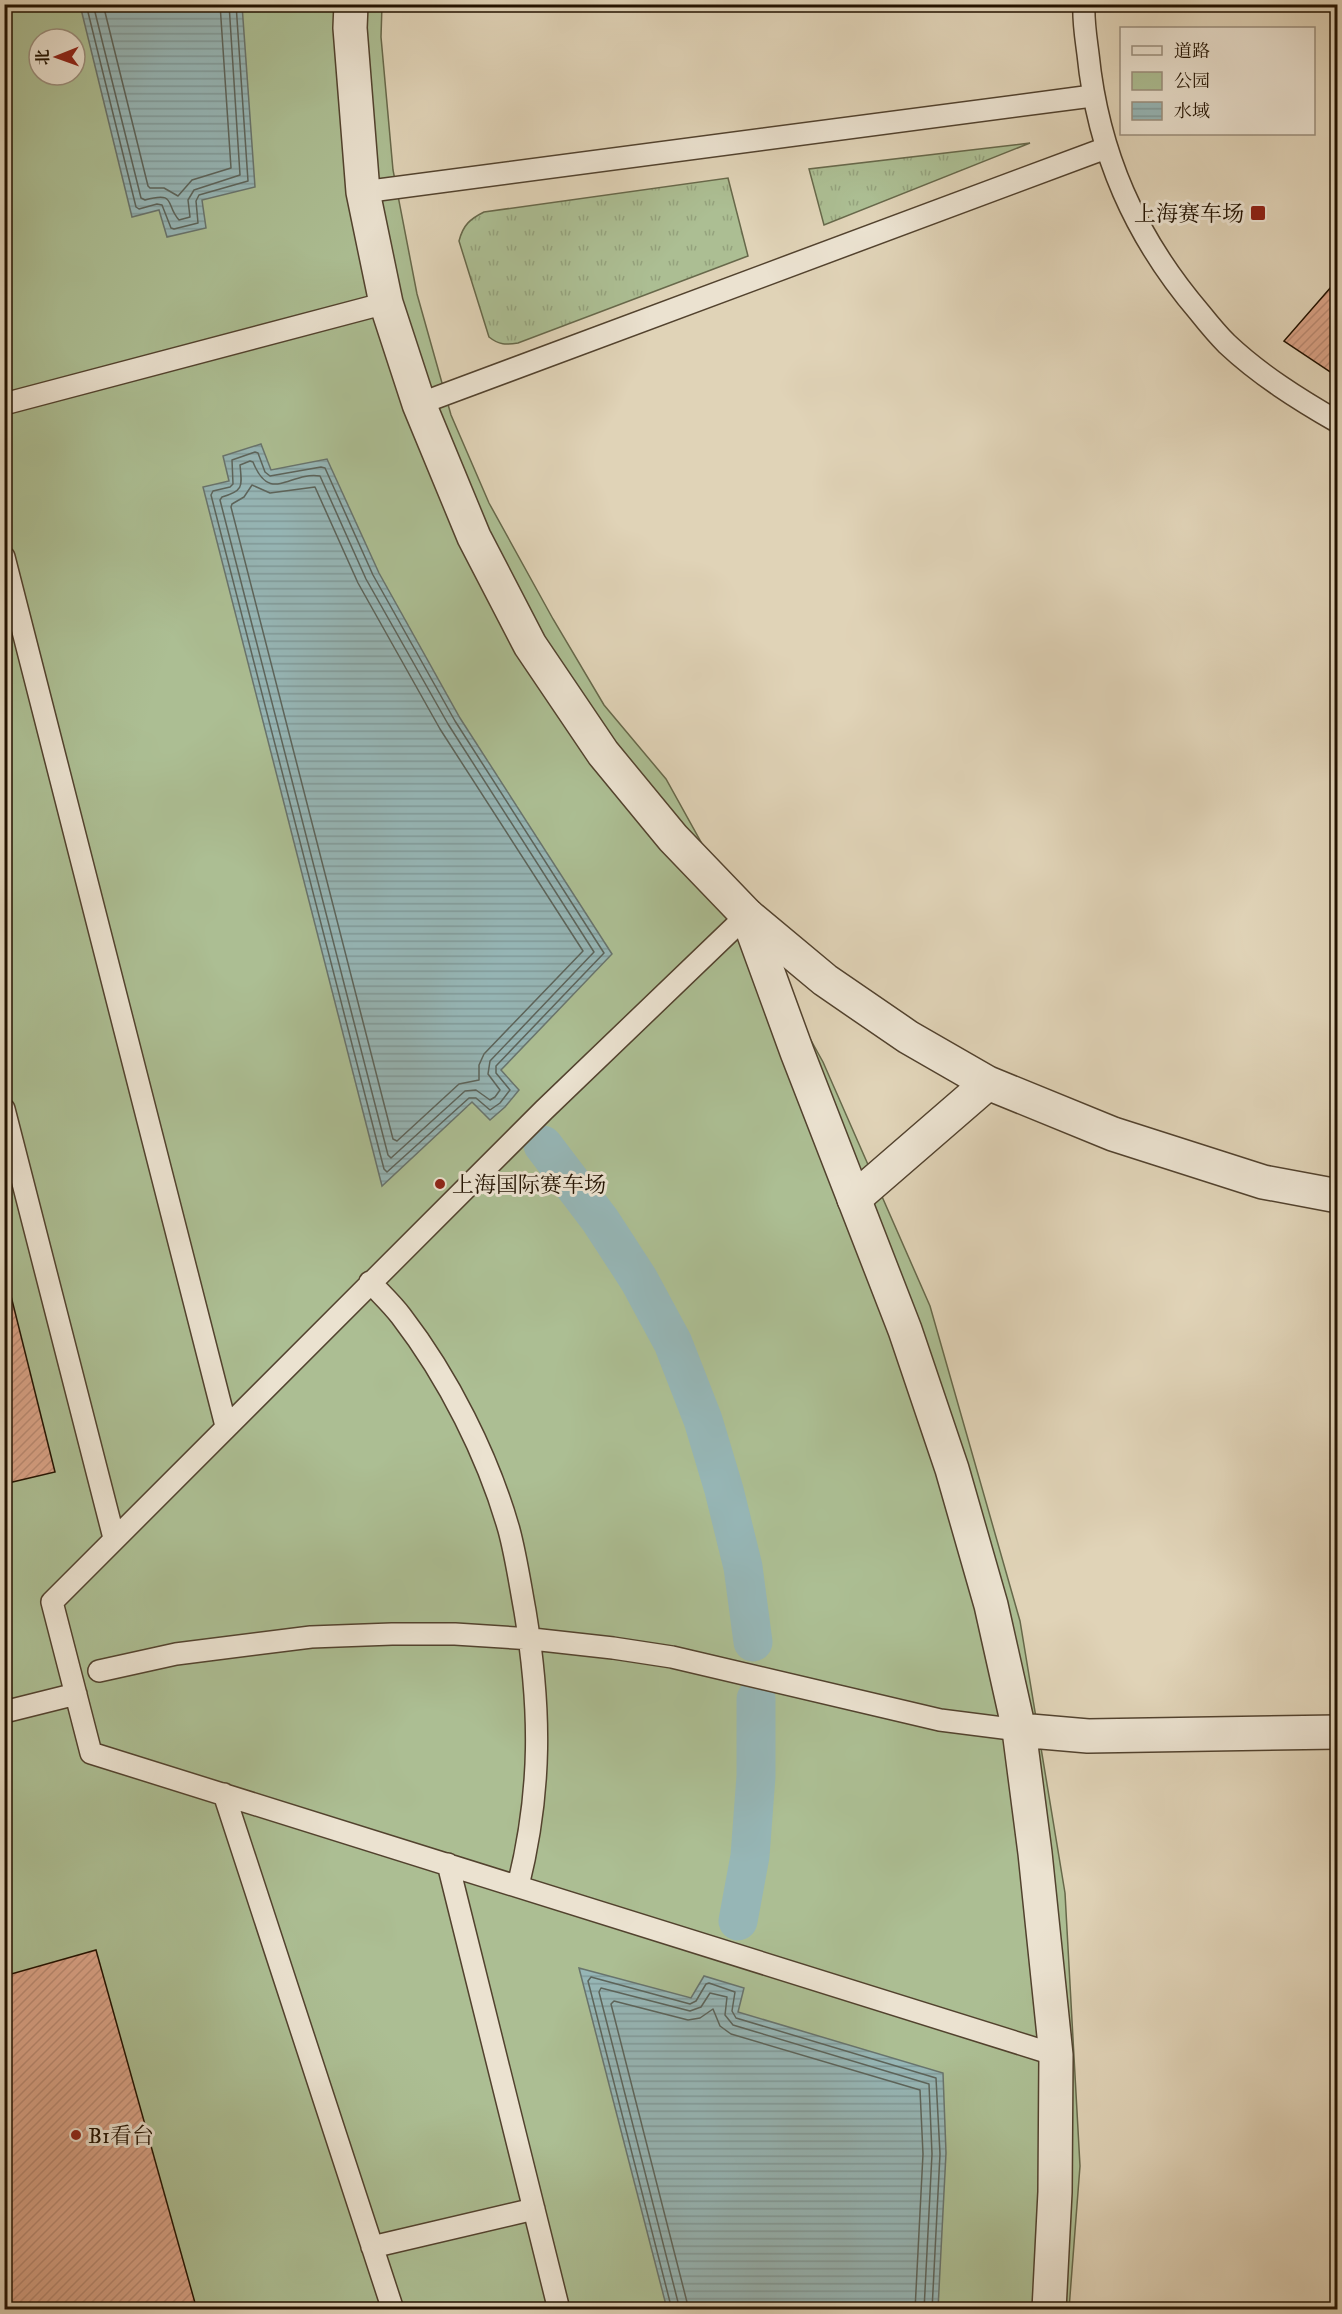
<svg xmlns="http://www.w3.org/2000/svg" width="1342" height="2314" font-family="'IM FELL DW Pica','Noto Serif SC',serif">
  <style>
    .grass { fill: url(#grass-tufts); stroke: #67684a; stroke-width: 1.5 }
    .park { fill: #acbe93; stroke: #67684a; stroke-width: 1.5; fill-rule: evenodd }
    .water { fill: url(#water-rules); stroke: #68746d; stroke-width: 1.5 }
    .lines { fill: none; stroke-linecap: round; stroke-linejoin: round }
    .shore { stroke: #5c645b; stroke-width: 1.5 }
    .canal { stroke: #96b6b6; stroke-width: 39 }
    .building { fill: url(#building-hatch); stroke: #221200; stroke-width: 1.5 }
    .service-casing { stroke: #52422e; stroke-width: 24 }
    .minor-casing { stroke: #52422e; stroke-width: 36 }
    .tertiary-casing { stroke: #52422e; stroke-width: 36 }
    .service { stroke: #ebe2d0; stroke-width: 21 }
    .minor { stroke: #ebe2d0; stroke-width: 33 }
    .tertiary { stroke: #ebe2d0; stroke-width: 33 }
    .poi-dot { fill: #8f2418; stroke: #ebe2d0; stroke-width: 2 }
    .labels { text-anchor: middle; stroke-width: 6; stroke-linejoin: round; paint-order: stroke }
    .poi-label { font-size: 22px; fill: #221200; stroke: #ebe2d0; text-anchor: start }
  </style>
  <defs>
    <pattern id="grass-tufts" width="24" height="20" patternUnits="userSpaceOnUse" patternTransform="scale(1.5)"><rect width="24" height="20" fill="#acbe93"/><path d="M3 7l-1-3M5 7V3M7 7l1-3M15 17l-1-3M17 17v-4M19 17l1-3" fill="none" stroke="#94a27d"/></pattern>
    <pattern id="water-rules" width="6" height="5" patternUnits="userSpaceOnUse" patternTransform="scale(1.5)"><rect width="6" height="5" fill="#96b6b6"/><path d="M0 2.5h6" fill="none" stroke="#819b9b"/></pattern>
    <pattern id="building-hatch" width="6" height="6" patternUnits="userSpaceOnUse" patternTransform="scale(1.5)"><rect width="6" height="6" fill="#daa387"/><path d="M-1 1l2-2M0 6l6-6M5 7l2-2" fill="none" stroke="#bb8b73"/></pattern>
  </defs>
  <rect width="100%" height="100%" fill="#e0d3b7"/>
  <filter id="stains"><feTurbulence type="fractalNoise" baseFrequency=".00333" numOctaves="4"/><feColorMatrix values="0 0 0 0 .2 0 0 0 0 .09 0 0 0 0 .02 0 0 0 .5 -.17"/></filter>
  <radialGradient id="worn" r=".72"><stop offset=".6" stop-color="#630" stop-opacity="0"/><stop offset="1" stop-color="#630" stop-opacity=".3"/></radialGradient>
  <!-- grass -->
  <path class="grass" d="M1030 143 824 225 809 169Z
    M728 178 748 256 518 343C506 345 499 345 489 337L459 241C463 225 470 219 484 212Z"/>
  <!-- park -->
  <path class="park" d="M5 5H382L381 37 393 170 417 294 451 415 489 503 553 619 604 705 666 779 823 1062 930 1306 1020 1621 1065 1893 1080 2166 1069 2309 5 2310ZM39 39H75V75H39Z"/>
  <!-- water -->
  <path class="water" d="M80 5H242L255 187 202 200 206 228 167 237 159 210 132 217Z
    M261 444 271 470 327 459 379 573 460 718 612 954 501 1070 519 1090 505 1107 490 1120 472 1102 382 1186 203 487 229 481 223 456Z
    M579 1968 691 1998 704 1976 744 1988 738 2012 943 2073 946 2153 938 2309H667Z"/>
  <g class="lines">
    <!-- shore -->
    <path class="shore" d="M86 4 136 207 139 209 157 204 162 205 171 228 174 229 198 223 196 201 199 195 248 181 236 4
      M93 4 141 198 145 200C177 191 165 205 179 220L190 217 188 200 194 190 240 175 229 4
      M103 4 148 186 150 188H164L178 196 192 180 231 168 220 4
      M255 452 258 453 265 472 270 476 321 467 325 468 373 575 455 721 604 953 496 1066V1073L510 1090 500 1103 490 1110 476 1098H469L387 1172 384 1169 211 495 213 491 230 487 233 484 232 460Z
      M250 461 253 462C270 505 290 471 320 476L366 579 448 724 594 952 490 1061 488 1074 500 1090 495 1097 490 1100 476 1090 465 1091 391 1158 388 1155 220 500 222 497C244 491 242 486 240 465Z
      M252 485 270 493 315 487 358 583 440 729 583 951 484 1054 479 1065V1080L459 1084 397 1141 393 1139 231 507 232 504 244 497Z
      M672 2310 588 1981 591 1977 690 2004 696 2001 706 1984 709 1983 735 1992 732 2011 736 2018 936 2078 940 2154 932 2310
      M680 2310 599 1992 601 1988 690 2011 701 2007 710 1993 727 1997 725 2015 733 2025 929 2084 932 2154 924 2310
      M689 2310 611 2004 614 2001 688 2020 700 2018 713 2009 720 2026 731 2034 920 2090 923 2154 915 2310"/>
    <!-- canal -->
    <path class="canal" d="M543 1145 600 1220 639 1280 673 1343 703 1420 724 1490 743 1567 753 1642
      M738 1921 750 1856 756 1776V1699"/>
  </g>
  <!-- building -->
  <path class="building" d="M1338 279V377L1284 341Z
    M4 1268 55 1472 4 1484Z
    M96 1950 197 2310H9L4 2295V1976Z"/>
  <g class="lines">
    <defs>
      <path id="service" d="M1084 4C1083 21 1086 38 1088 54 1098 153 1135 237 1200 313 1208 323 1217 334 1227 344 1260 375 1298 399 1338 422
        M363 192 1092 96
        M4 404 386 303
        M419 404 1106 148
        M4 557 226 1426
        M747 915 544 1110 52 1602 91 1753 1056 2055
        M4 1109 114 1538
        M370 1282C380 1293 392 1304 401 1316 448 1377 488 1456 509 1530 516 1556 520 1584 525 1611 541 1708 542 1790 518 1886
        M99 1671 176 1654 311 1637 392 1634H455L532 1639 613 1648 672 1657 940 1720 1019 1730
        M4 1712 76 1694
        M224 1794 393 2310
        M448 1864 559 2310
        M372 2247 534 2209"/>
      <path id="minor" d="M747 915 797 1052 905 1330 952 1469 991 1605 1019 1730 1035 1853 1056 2055 1055 2192 1049 2310
        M1019 1730 1088 1736 1338 1732"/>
      <path id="tertiary" d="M351 4 350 28 363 192 386 303 419 404 474 537 530 645 603 753 673 838 747 915 825 980 908 1037 988 1083 1113 1134 1263 1182 1338 1196
        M854 1199 988 1083"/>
    </defs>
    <!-- service casing -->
    <use href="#service" class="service-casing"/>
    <!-- minor casing -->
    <use href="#minor" class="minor-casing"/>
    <!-- tertiary casing -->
    <use href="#tertiary" class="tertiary-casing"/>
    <!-- service -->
    <use href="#service" class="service"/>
    <!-- minor -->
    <use href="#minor" class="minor"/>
    <!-- tertiary -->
    <use href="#tertiary" class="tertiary"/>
  </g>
  <!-- markers -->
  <g class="poi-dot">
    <rect x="1250" y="205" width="16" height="16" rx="3"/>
    <circle cx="440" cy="1184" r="6"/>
    <circle cx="76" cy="2135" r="6"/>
  </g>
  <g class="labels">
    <!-- poi labels -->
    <g class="poi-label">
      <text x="1244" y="221" text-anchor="end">上海赛车场</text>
      <text x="452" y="1192">上海国际赛车场</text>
      <text x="88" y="2143">B1看台</text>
    </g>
  </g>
  <!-- margin -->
  <rect width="1342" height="2314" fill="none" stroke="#e0d3b7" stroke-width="24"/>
  <rect x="6" y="6" width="1330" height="2302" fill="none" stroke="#221200" stroke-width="3"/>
  <rect x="12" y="12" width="1318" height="2290" fill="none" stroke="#221200" stroke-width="1.5"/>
  <!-- legend -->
  <rect x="1120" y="27" width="195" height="108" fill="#ebe2d0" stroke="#9b8f7d" stroke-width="1.5"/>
  <rect x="1132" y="46" width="30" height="9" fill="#ebe2d0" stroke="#9b8f7d" stroke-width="1.5"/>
  <text x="1174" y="57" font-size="18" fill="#221200">道路</text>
  <rect x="1132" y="72" width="30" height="18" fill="#acbe93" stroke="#9b8f7d" stroke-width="1.5"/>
  <text x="1174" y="87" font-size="18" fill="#221200">公园</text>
  <rect x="1132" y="102" width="30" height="18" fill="url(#water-rules)" stroke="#9b8f7d" stroke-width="1.5"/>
  <text x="1174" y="117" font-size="18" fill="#221200">水域</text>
  <!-- north arrow -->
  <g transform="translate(57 57) rotate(269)"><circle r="28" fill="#ebe2d0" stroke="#9b8f7d" stroke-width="1.5"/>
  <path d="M0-4.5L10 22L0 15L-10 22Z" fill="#8f2418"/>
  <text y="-9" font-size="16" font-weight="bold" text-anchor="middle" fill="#221200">北</text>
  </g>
  <rect width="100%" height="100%" filter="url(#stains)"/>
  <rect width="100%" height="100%" fill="url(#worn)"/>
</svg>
